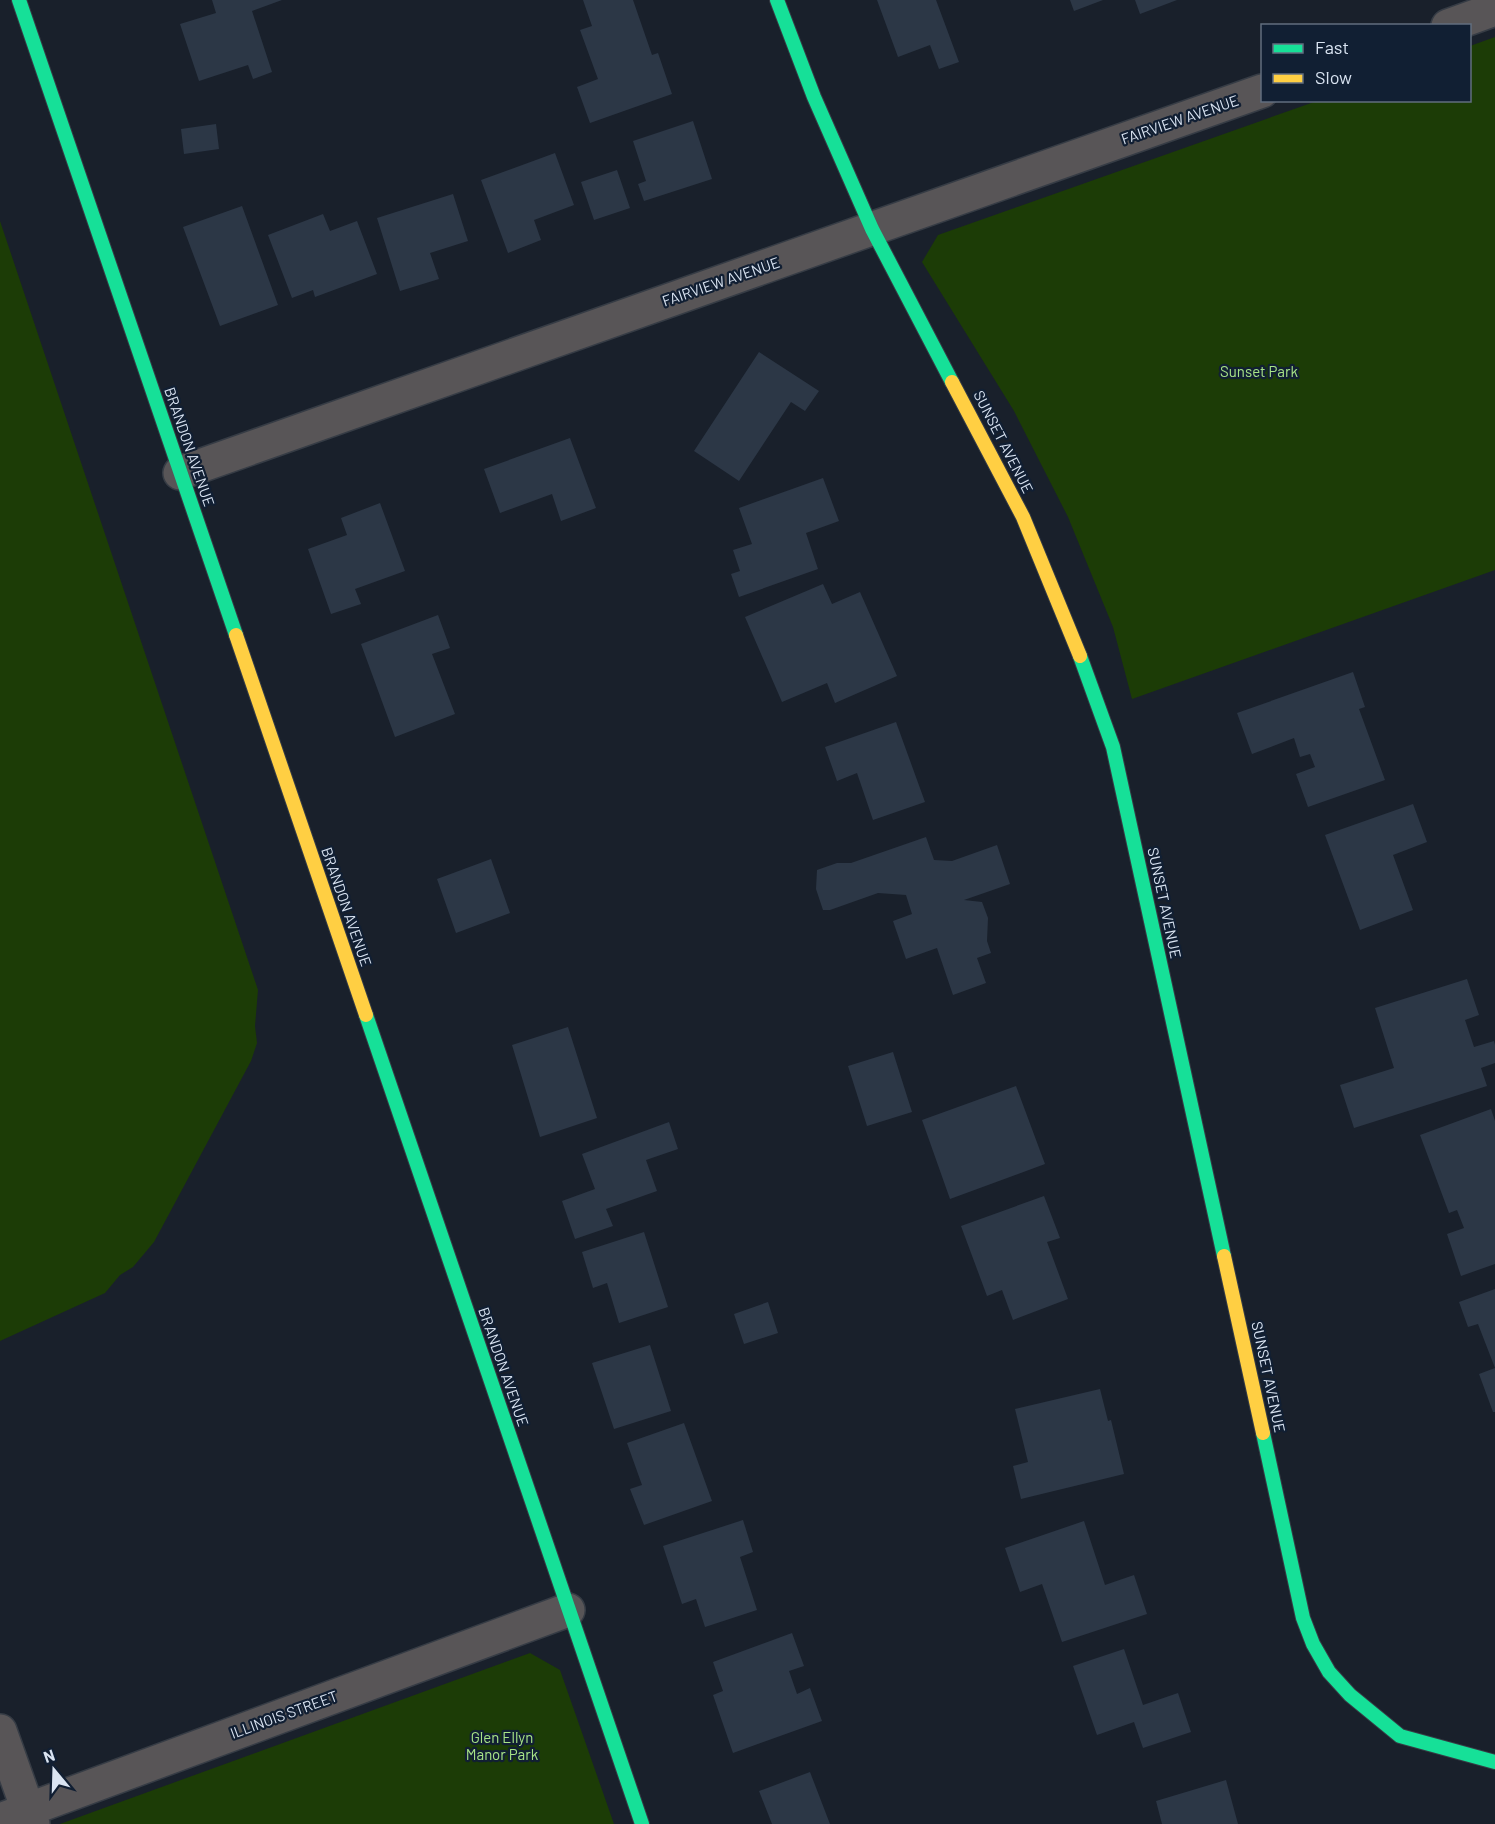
<svg xmlns="http://www.w3.org/2000/svg" width="1495" height="1824" font-family="Barlow,sans-serif">
  <style>
    .green { fill: #1c3c06 }
    .building { fill: #2c3746 }
    .lines { fill: none; stroke-linecap: round; stroke-linejoin: round }
    .street-casing { stroke: #363c45; stroke-width: 36 }
    .fast-casing { stroke: #363c45; stroke-width: 16 }
    .slow-casing { stroke: #363c45; stroke-width: 16 }
    .street { stroke: #585557; stroke-width: 33 }
    .fast { stroke: #16e098; stroke-width: 14 }
    .slow { stroke: #ffcf43; stroke-width: 14 }
    .labels { text-anchor: middle; stroke-width: 4.5; stroke-linejoin: round; paint-order: stroke }
    .street-label { font-size: 15px; fill: #dae4f2; stroke: #111f33 }
    .park-label { font-size: 15px; fill: #a8e487; stroke: #111f33 }
  </style>
  <rect width="100%" height="100%" fill="#19202b"/>
  <!-- green -->
  <path class="green" d="M1495 37V570L1132 699 1113 627 1068 517 1014 411 922 262 938 235 1317 101 1470 100V46Z
    M0 221 258 990 255 1026 257 1043 251 1061 154 1242 133 1267 120 1275 105 1293 0 1341Z
    M530 1653 560 1670 614 1824H60Z"/>
  <!-- building -->
  <path class="building" d="M212 0H282L252 11 272 72 253 79 248 65 199 81 180 24 216 13Z
    M583 0H633L652 55 658 53 672 94 590 123 577 87 598 79 580 30 592 26Z
    M877 0H936L959 62 939 69 930 45 898 57Z
    M1070 0H1103L1074 11Z
    M1135 0H1177L1140 14Z
    M693 121 712 179 644 201 638 184 646 181 633 141Z
    M216 124 219 149 184 154 181 129Z
    M555 153 574 205 534 220 541 240 508 253 481 180Z
    M617 170 630 208 594 220 581 182Z
    M453 194 468 241 430 253 439 279 400 291 377 218Z
    M242 206 278 305 220 326 183 227Z
    M323 214 330 231 357 221 377 274 315 297 313 290 292 298 268 235Z
    M759 352 819 391 805 411 791 402 739 481 694 451Z
    M570 438 596 508 561 521 552 494 500 513 484 469Z
    M823 478 839 521 806 533 818 569 739 597 731 574 740 571 733 550 752 544 739 508Z
    M380 503 405 571 355 589 361 604 331 614 308 549 347 535 341 518Z
    M823 584 832 604 860 592 897 676 835 703 827 683 782 702 745 617Z
    M438 615 450 648 432 654 455 714 395 737 361 644Z
    M1353 672 1365 707 1359 709 1385 780 1308 807 1296 774 1315 767 1310 754 1300 757 1294 738 1252 754 1237 713Z
    M896 722 925 802 873 820 857 773 837 781 825 747Z
    M1413 804 1427 842 1393 855 1413 910 1360 930 1325 835Z
    M926 837 934 860 952 861 997 845 1010 884 964 900 982 902 988 918 987 941 991 953 977 958 986 983 953 995 937 948 906 959 893 921 912 914 906 895 878 893 830 910H823L816 889 817 870 837 863H851Z
    M491 859 510 913 456 933 437 879Z
    M1467 979 1479 1015 1465 1020 1474 1047 1494 1041 1495 1045V1063L1481 1068 1487 1086 1354 1128 1340 1085 1394 1068 1375 1008Z
    M568 1027 597 1118 540 1137 512 1045Z
    M893 1052 912 1112 867 1126 848 1066Z
    M1016 1086 1045 1164 950 1199 922 1120Z
    M1491 1109 1495 1121V1264L1461 1276 1447 1234 1464 1228 1457 1210 1449 1213 1420 1135Z
    M669 1122 678 1149 646 1160 657 1191 606 1209 613 1226 575 1239 562 1201 595 1189 582 1154Z
    M1044 1196 1060 1238 1047 1242 1068 1299 1013 1320 1002 1290 987 1296 961 1226Z
    M644 1232 668 1307 619 1323 607 1283 593 1288 582 1252Z
    M1495 1289V1368L1478 1324 1468 1327 1459 1302Z
    M768 1302 778 1333 744 1344 734 1314Z
    M650 1345 671 1411 614 1429 592 1363Z
    M1495 1368V1412H1493L1479 1374Z
    M1100 1389 1108 1421 1111 1420 1124 1474 1021 1499 1013 1466 1028 1462 1015 1409Z
    M684 1423 712 1501 644 1525 630 1489 642 1485 627 1443Z
    M743 1520 753 1552 740 1557 757 1610 705 1627 696 1599 682 1604 663 1546Z
    M1084 1521 1105 1585 1134 1575 1147 1614 1062 1642 1042 1584 1020 1592 1005 1548Z
    M792 1633 804 1666 789 1671 797 1694 810 1688 822 1721 733 1753 713 1695 723 1691 713 1662Z
    M1124 1649 1143 1705 1178 1693 1191 1732 1143 1748 1134 1722 1097 1735 1073 1666Z
    M810 1772 830 1824H772L759 1791Z
    M1226 1780 1238 1824H1162L1156 1801Z"/>
  <g class="lines">
    <defs>
      <path id="street" d="M1448 26 1495 9
        M180 473 1262 91
        M0 1731 33 1824
        M0 1820 568 1610"/>
      <path id="fast" d="M19 0 236 635
        M777 0 814 97 872 229 952 382
        M1080 656 1113 747 1224 1256
        M366 1015 642 1824
        M1263 1433 1303 1618 1313 1644 1329 1672 1350 1695 1400 1736 1495 1762"/>
      <path id="slow" d="M952 382 1023 517 1080 656
        M236 635 366 1015
        M1224 1256 1263 1433"/>
    </defs>
    <!-- street casing -->
    <use href="#street" class="street-casing"/>
    <!-- fast casing -->
    <use href="#fast" class="fast-casing"/>
    <!-- slow casing -->
    <use href="#slow" class="slow-casing"/>
    <!-- street -->
    <use href="#street" class="street"/>
    <!-- fast -->
    <use href="#fast" class="fast"/>
    <!-- slow -->
    <use href="#slow" class="slow"/>
  </g>
  <g class="labels">
    <!-- street labels -->
    <g class="street-label">
      <text transform="translate(1180 120) rotate(-19)" y="5">FAIRVIEW AVENUE</text>
      <text transform="translate(721 282) rotate(-19)" y="5">FAIRVIEW AVENUE</text>
      <text transform="translate(1003 442) rotate(63)" y="5">SUNSET AVENUE</text>
      <text transform="translate(189 447) rotate(71)" y="5">BRANDON AVENUE</text>
      <text transform="translate(1164 903) rotate(78)" y="5">SUNSET AVENUE</text>
      <text transform="translate(346 907) rotate(71)" y="5">BRANDON AVENUE</text>
      <text transform="translate(503 1367) rotate(71)" y="5">BRANDON AVENUE</text>
      <text transform="translate(1268 1377) rotate(78)" y="5">SUNSET AVENUE</text>
      <text transform="translate(284 1715) rotate(-20)" y="5">ILLINOIS STREET</text>
    </g>
    <!-- park labels -->
    <g class="park-label">
      <text x="1259" y="377">Sunset Park</text>
      <text x="502" y="1743">Glen Ellyn<tspan x="502" dy="17">Manor Park</tspan></text>
    </g>
  </g>
  <!-- legend -->
  <rect x="1261" y="24" width="210" height="78" fill="#111f33" stroke="#616e7f" stroke-width="1.5"/>
  <rect x="1273" y="44" width="30" height="9" fill="#16e098" stroke="#616e7f" stroke-width="1.5"/>
  <text x="1315" y="54" font-size="18" fill="#dae4f2">Fast</text>
  <rect x="1273" y="74" width="30" height="9" fill="#ffcf43" stroke="#616e7f" stroke-width="1.5"/>
  <text x="1315" y="84" font-size="18" fill="#dae4f2">Slow</text>
  <!-- north arrow -->
  <g transform="translate(54 1770) rotate(341)" stroke="#111f33" stroke-width="4.5" paint-order="stroke">
  <path d="M0-4.5L10 22L0 15L-10 22Z" fill="#dae4f2"/>
  <text y="-9" font-size="16" font-weight="bold" text-anchor="middle" fill="#dae4f2">N</text>
  </g>
</svg>
